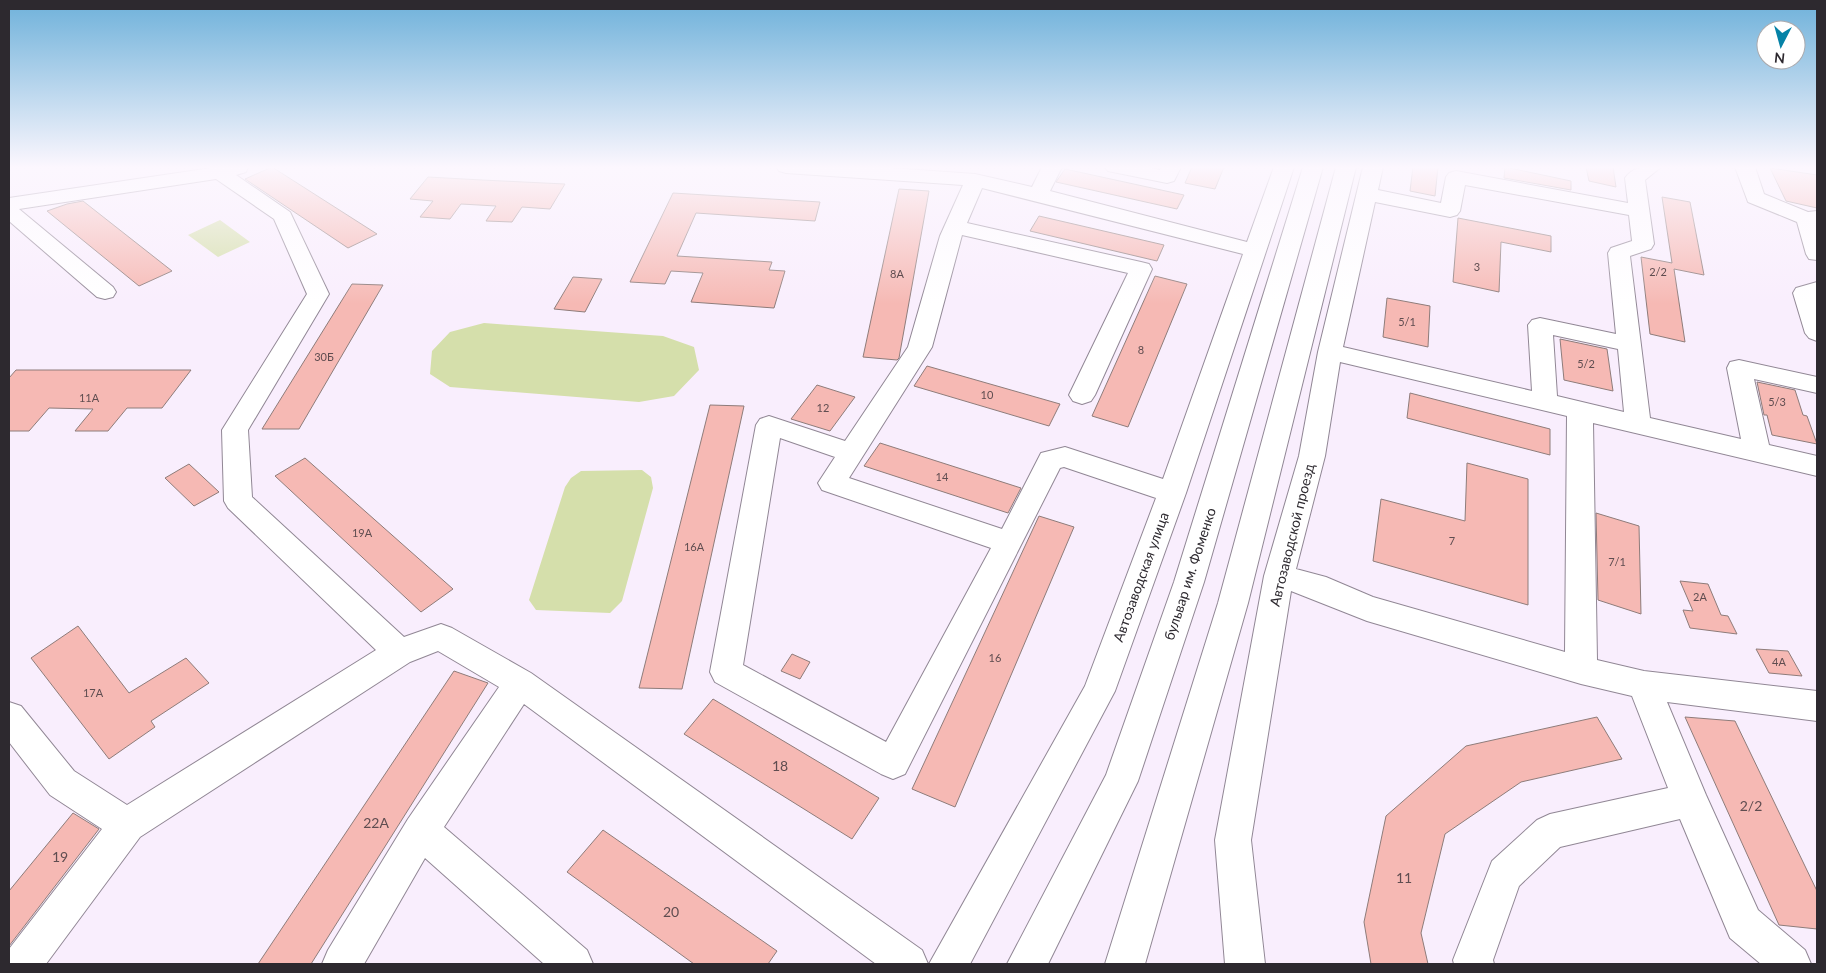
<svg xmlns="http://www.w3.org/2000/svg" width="1826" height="973" font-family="Lato,sans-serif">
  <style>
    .green { fill: #d5dfab }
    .building { fill: #f6b9b4; stroke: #8e7c7a }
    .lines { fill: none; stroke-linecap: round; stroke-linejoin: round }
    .minor-casing { stroke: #918795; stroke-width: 2 }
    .minor { fill: #fff; fill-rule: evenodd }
    .labels { text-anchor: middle; stroke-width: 4; stroke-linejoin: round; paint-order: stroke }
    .number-label { font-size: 11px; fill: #5f4d50 }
    .street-label { font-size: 14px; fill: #2d292f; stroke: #fff }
    .near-number-label { font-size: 14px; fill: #5f4d50 }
  </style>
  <rect width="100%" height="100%" fill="#f9eefd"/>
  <!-- green -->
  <path class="green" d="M220 220 250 242 218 257 188 235Z
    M484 323 663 336 694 347 699 370 674 396 639 402 450 387 430 374 432 351 450 332Z
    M642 470 651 477 653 488 622 601 610 613 536 610 529 600 565 487 571 478 581 471Z"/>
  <!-- building -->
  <path class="building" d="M272 167 377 234 348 248 245 179Z
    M1192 167H1224L1215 189 1185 183Z
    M1413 167H1438L1435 196 1410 191Z
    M1505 167 1571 181V190L1504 178Z
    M1586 167H1613L1616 187 1589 181Z
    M1770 168 1817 175V208L1786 201Z
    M1065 169 1184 195 1177 209 1056 182Z
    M428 177 482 180 565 184 550 209 522 207 512 222 486 221 496 206 461 204 450 219 420 217 433 201 410 199Z
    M899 189 929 191 899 358 897 360 863 357Z
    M673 193 820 202 815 221 696 213 677 256 772 262 769 270 785 271 774 308 691 302 703 273 671 271 665 284 630 282Z
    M1662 197 1690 202 1704 275 1674 269 1685 342 1650 334 1641 257 1672 263Z
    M83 201 172 271 139 286 47 211 67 204Z
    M1039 216 1164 245 1157 261 1030 231Z
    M1458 218 1551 236V252L1501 242 1499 292 1453 282Z
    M1155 276 1187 284 1128 427 1092 416Z
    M573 277 602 279 585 312 554 309Z
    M352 284 383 285 299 429H262Z
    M1387 298 1430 306 1428 347 1383 337Z
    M1560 339 1607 349 1613 391 1564 380Z
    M927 366 1060 404 1049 426 914 386Z
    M16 370H191L162 408H127L108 431H75L93 409 49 408 29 431H9V378Z
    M1757 382 1795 390 1803 415 1807 416 1817 444 1772 435 1767 415H1764Z
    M817 385 855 397 830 431 791 419Z
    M1410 393 1550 429V455L1407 418Z
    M710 405 744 406 682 689 639 688Z
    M880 443 1021 488 1008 513 864 466Z
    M305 458 453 589 421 612 275 476Z
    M1467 463 1528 479V605L1373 561 1381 499 1465 521Z
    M189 464 219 492 194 506 165 478Z
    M1596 513 1639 526 1641 614 1598 600Z
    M1039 516 1074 527 955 807 912 789Z
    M1680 581 1708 584 1721 615 1728 616 1737 634 1690 628 1683 610 1693 611Z
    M78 626 129 693 186 658 209 683 151 721 155 727 109 759 31 658Z
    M1756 649 1788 651 1802 676 1769 673Z
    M792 654 810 662 800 679 781 671Z
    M454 671 488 683 311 964H258Z
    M713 699 879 798 852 839 684 734Z
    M1597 717 1622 759 1521 782 1445 834 1421 933 1428 964H1371L1364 922 1386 816 1466 746Z
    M1685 717 1735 721 1817 891V929L1779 925Z
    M73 813 99 829 9 946V891Z
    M603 830 777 951 768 964H694L567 872Z"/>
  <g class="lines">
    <defs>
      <path id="minor" d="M218 167H248L246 172 236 175 290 212 329 294 248 430 252 497 404 637 441 624 452 628 531 673 922 950 928 964H876L524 704 444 827 587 950 593 964H544L425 858 364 964H322L328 950 408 819 499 687 438 651 410 662 140 837 46 964H9V949L102 829 50 795 9 742V702L21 706 74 771 127 805 376 650 228 508 224 501 222 430 307 294 274 219 216 179 19 209 113 287 116 292 113 297 105 299 97 297 9 221V198Z
        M776 167H877L975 174 1032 187 1042 167H1062L1050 191 1247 242 1274 167H1294L1186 493 1115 691 970 964H929L1085 686 1156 498 1064 467 1060 468 905 774 893 779 881 774 715 682 710 672 756 425 760 419 769 416 845 441 908 347 940 236 963 185 786 173 779 171ZM982 188 1243 254 1163 479 1065 447 1041 453 1002 529 849 478 932 347 962 235 1128 273 1069 395 1073 401 1082 404 1091 401 1095 395 1152 269 1149 264 1141 262 967 223ZM780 438 835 457 818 483 822 490 991 548 886 742 743 665Z
        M1105 167H1148L1160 170 1161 167H1181L1174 181 1167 183 1108 171Z
        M1303 167H1323L1204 582 1138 781 1048 964H1007L1106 775 1174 582Z
        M1336 167H1356L1248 603 1145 964H1105L1218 603Z
        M1363 167H1383L1378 190 1441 203 1446 177 1449 173 1456 171 1628 203 1625 178C1634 165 1647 167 1661 167L1645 180 1654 244 1651 249 1630 256 1650 418 1741 439 1727 368 1730 362 1739 360 1817 377V393L1754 379 1769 445 1817 456V476L1593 423 1597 660 1644 671 1817 691V721L1667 702 1706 795 1758 910 1805 950 1811 964H1761L1730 938 1680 819 1560 847 1519 886 1493 960 1494 964H1454L1453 960 1492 861 1537 820 1550 814 1668 788 1632 696 1581 684 1367 621 1291 591 1251 840 1265 964H1225L1215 840 1264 576 1299 456 1318 352ZM1465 185 1629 215 1632 241 1611 248 1608 253 1616 334 1540 318 1532 320 1528 325 1532 391 1343 347 1375 202 1450 217 1457 215 1460 211ZM1553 335 1618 349 1624 412 1557 396ZM1340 362 1567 416 1565 652 1373 597 1326 577 1296 569 1325 456Z
        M1735 167H1755L1764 194 1808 212 1817 211V260L1809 259 1806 254 1797 222 1748 202Z
        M1817 282V341L1809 338 1805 333 1793 293 1796 288Z"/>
    </defs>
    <!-- minor casing -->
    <use href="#minor" class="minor-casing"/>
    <!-- minor -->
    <use href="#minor" class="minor"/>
  </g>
  <!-- sky -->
  <linearGradient id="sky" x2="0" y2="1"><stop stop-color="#6eb1da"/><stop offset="0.55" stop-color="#fcf7fe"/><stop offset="1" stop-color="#fcf7fe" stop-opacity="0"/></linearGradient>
  <rect width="1826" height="304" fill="url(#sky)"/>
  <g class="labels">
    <!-- number labels -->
    <g class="number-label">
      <text x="1477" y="271">3</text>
      <text x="1658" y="276">2/2</text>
      <text x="897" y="278">8А</text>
      <text x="1407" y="326">5/1</text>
      <text x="1141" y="354">8</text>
      <text x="324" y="361">30Б</text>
      <text x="1586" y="368">5/2</text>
      <text x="987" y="399">10</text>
      <text x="89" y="402">11А</text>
      <text x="1777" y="406">5/3</text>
      <text x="823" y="412">12</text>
      <text x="942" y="481">14</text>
      <text x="362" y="537">19А</text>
      <text x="1452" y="545">7</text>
      <text x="694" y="551">16А</text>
      <text x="1617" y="566">7/1</text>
      <text x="1700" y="601">2А</text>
      <text x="995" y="662">16</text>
      <text x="1779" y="666">4А</text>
      <text x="93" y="697">17А</text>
    </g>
    <!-- street labels -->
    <g class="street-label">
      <text transform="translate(1292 535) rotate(-76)" y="5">Автозаводской проезд</text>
      <text transform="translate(1190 574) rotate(-72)" y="5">бульвар им. Фоменко</text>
      <text transform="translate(1141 577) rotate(-70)" y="5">Автозаводская улица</text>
    </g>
    <!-- near-number labels -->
    <g class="near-number-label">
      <text x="780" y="771">18</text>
      <text x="1751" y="811">2/2</text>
      <text x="376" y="828">22А</text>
      <text x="60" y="862">19</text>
      <text x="1404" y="883">11</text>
      <text x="671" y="917">20</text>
    </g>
  </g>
  <!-- border -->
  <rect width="1826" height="973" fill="none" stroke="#2d292f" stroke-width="20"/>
  <!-- north arrow -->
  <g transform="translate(1781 45) rotate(186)"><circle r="24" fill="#ffffff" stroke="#aba9ac"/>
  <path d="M0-4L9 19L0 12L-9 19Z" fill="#0582a7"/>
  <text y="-8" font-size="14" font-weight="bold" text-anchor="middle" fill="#2d292f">N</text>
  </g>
</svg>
